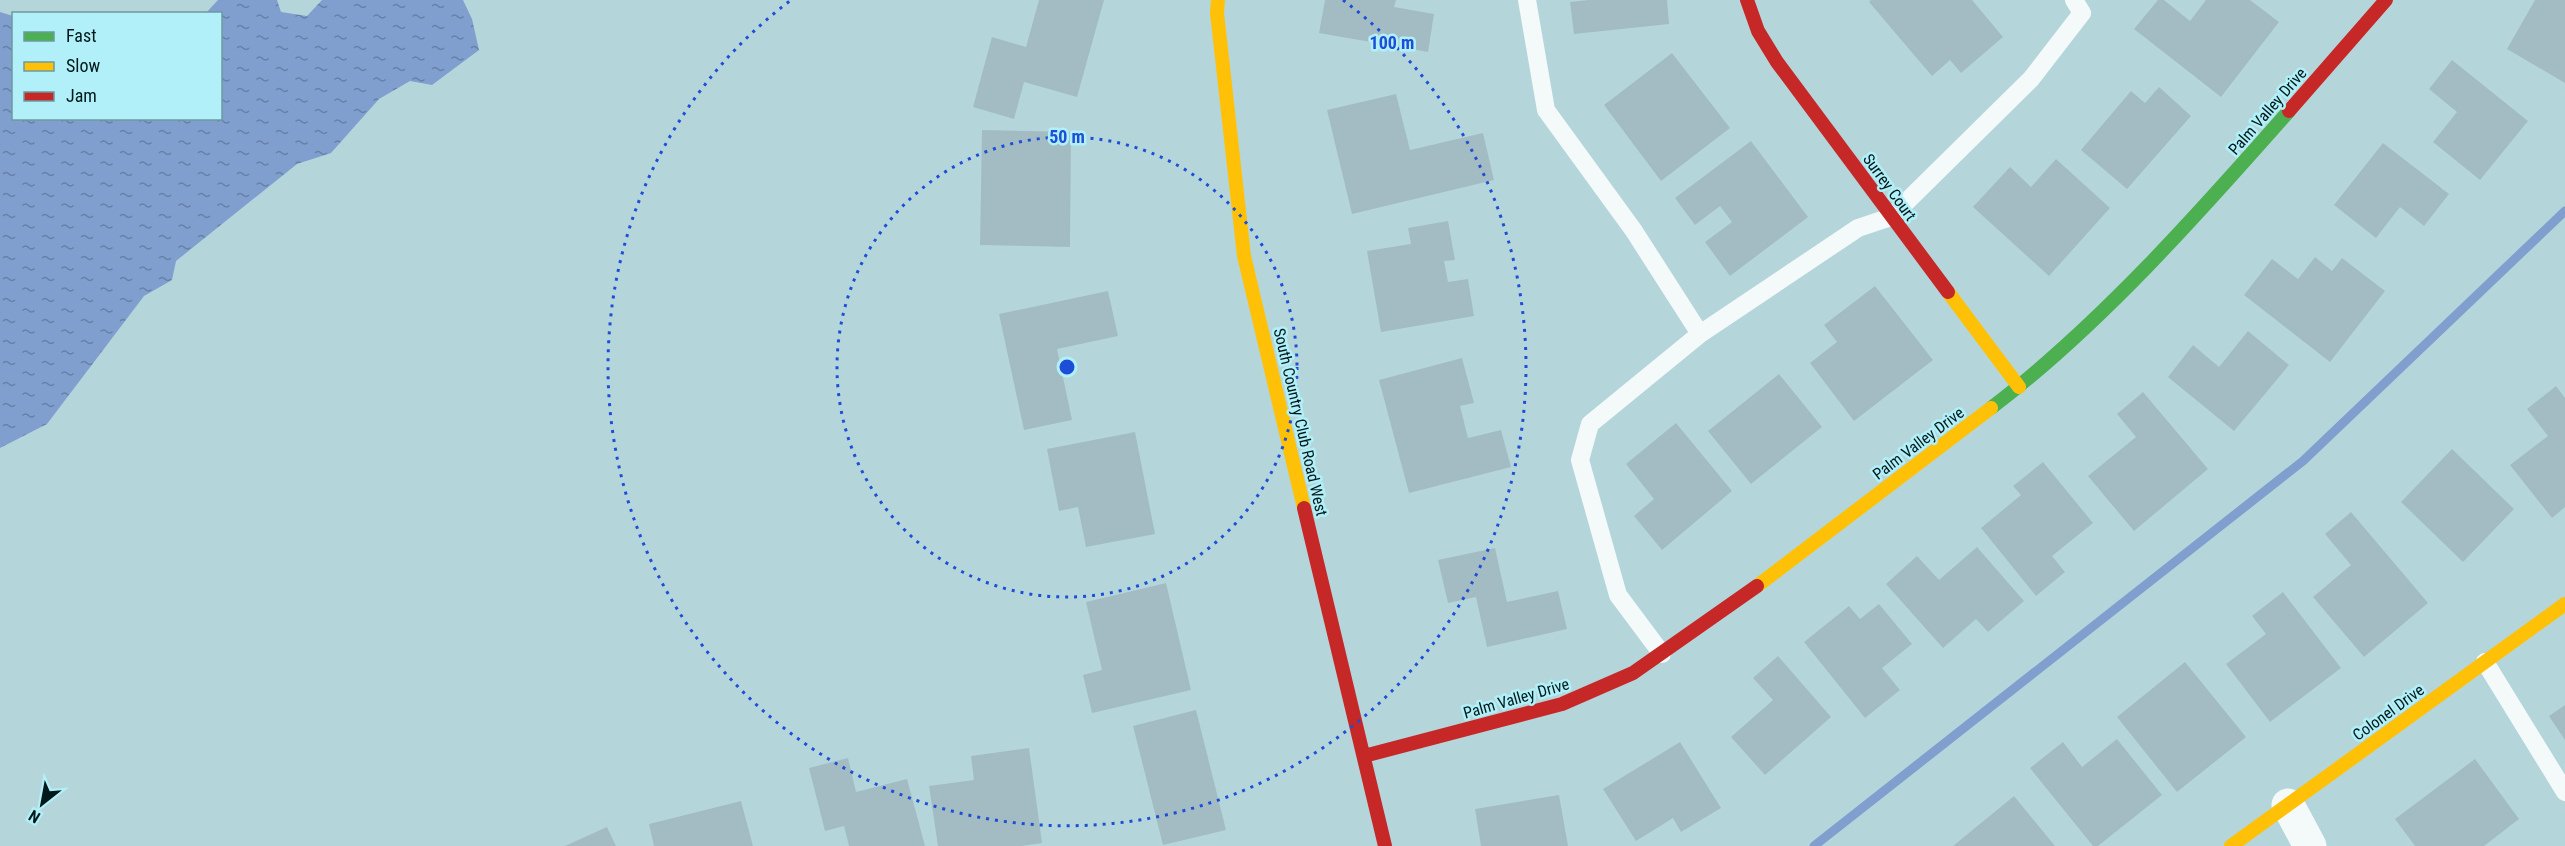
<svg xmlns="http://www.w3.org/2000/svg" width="2565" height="846" font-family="'Roboto Condensed',sans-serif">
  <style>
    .water { fill: url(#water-ripples) }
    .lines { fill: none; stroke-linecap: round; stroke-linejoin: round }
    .stream { stroke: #809ece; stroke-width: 9 }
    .building { fill: #a3bcc3 }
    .lane { stroke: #f4f9fa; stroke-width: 18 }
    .street { stroke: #f4f9fa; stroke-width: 33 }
    .fast { stroke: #4caf50; stroke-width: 14 }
    .slow { stroke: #ffc107; stroke-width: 14 }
    .jam { stroke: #c62828; stroke-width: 14 }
    .ring { fill: none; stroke: #1d4ed8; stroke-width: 3; stroke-dasharray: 3 6 }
    .labels { text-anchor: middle; stroke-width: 5; stroke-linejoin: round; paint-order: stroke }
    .street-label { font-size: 16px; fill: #01181b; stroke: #b1f0f8 }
    .centre { fill: #1d4ed8; stroke: #b1f0f8; stroke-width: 3 }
    .ring-label { font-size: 18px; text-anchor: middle; font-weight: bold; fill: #1d4ed8; stroke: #b1f0f8; stroke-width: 5; stroke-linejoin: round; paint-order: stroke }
  </style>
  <defs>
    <pattern id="water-ripples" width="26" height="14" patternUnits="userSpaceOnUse" patternTransform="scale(1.5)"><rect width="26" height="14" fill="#809ece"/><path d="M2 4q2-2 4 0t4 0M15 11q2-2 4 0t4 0" fill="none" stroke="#6680a6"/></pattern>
  </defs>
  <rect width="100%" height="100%" fill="#b4d6db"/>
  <!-- water -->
  <path class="water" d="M218 0H277L281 12 307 16 322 0H463L472 19 479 50 432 85 410 81 379 99 331 153 297 164 176 261 172 280 144 296 47 424 0 448V12L13 16 14 118H220V14L206 13Z"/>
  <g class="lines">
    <!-- stream -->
    <path class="stream" d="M1814 846 2303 461 2565 211"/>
  </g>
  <!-- building -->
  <path class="building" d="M1039 0H1104L1077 97 1024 82 1014 119 973 107 992 37 1026 47Z
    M1325 0H1396L1394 7 1434 14 1428 52 1319 33Z
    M1589 0H1667L1669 24 1574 34 1570 2Z
    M1871 0H1972L2003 37 1961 73 1950 60 1932 76 1869 2Z
    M2158 0H2164L2190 21 2206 0H2250L2279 22 2221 97 2134 29Z
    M2535 0H2565V83L2507 49Z
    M1672 53 1730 128 1661 181 1604 105Z
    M2452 60 2528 121 2480 180 2433 142 2457 112 2429 89Z
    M2159 87 2191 116 2127 189 2081 150 2131 91 2145 103Z
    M1396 94 1410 150 1483 133 1494 180 1352 214 1327 110Z
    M982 130 1071 132 1070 247 980 245Z
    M1751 141 1808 217 1730 276 1705 242 1732 222 1720 206 1695 225 1675 198Z
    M2383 143 2449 194 2424 226 2400 207 2376 238 2334 205Z
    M2056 159 2110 208 2049 276 1973 207 2010 167 2031 187Z
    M1448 221 1455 260 1444 261 1448 282 1468 279 1474 316 1381 332 1367 251 1411 244 1408 228Z
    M2315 257 2332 271 2342 258 2385 291 2330 362 2244 295 2272 259 2298 279Z
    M1875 286 1933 360 1854 421 1810 363 1837 342 1824 325Z
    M1108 291 1118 336 1057 349 1072 420 1024 430 999 314Z
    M2248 331 2289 365 2234 431 2168 377 2193 345 2219 367Z
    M1462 358 1474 403 1460 406 1468 438 1501 430 1511 467 1409 493 1379 380Z
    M1779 374 1822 427 1751 484 1708 431Z
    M2556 386 2565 398V507L2552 518 2510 465 2548 436 2527 409Z
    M2143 392 2208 469 2134 531 2088 476 2136 437 2117 414Z
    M1676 423 1732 491 1662 550 1634 516 1654 499 1626 464Z
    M1135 432 1155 534 1086 547 1078 507 1059 511 1047 449Z
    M2452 449 2514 509 2463 562 2401 502Z
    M2043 462 2093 523 2052 556 2065 572 2036 596 1981 528 2021 495 2013 486Z
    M2351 512 2428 603 2364 657 2313 597 2351 565 2325 534Z
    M1977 547 2024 601 1988 632 1976 619 1943 648 1886 584 1917 556 1939 580Z
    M1495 548 1507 602 1558 591 1567 629 1487 647 1476 597 1448 603 1438 560Z
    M1166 583 1191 690 1092 713 1083 675 1102 670 1086 602Z
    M2283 592 2341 668 2270 722 2226 664 2266 634 2252 616Z
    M1879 604 1912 644 1882 668 1900 690 1865 718 1804 642 1849 606 1860 619Z
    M1778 656 1831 717 1765 775 1731 737 1773 700 1753 678Z
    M2185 662 2246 737 2177 792 2117 717Z
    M2565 705V740L2549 716Z
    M1196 710 1226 830 1163 845 1133 726Z
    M2117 739 2162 795 2098 846H2093L2030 768 2063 742 2082 767Z
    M1680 742 1721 808 1681 832 1673 818 1636 841 1603 789Z
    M1029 748 1042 843 1021 846H938L929 786 974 780 971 756Z
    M848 758 856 792 907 779 925 846H849L844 826 825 831 809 768Z
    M2475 759 2519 819 2484 846H2415L2395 819Z
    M1559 795 1568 846H1481L1475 809Z
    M2014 796 2055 846H1953Z
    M741 801 753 846H654L649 824Z
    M607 827 616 846H565Z"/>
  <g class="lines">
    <!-- lane -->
    <path class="lane" d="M1527 0 1546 110 1634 231 1700 334
      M1662 654 1618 595 1580 460 1590 424 1700 334 1858 228 1891 217 2031 79 2082 13 2074 0
      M2485 662 2565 792"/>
    <!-- street -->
    <path class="street" d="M2288 805 2310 846"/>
    <!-- fast -->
    <path class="fast" d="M1991 408C2099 326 2199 213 2289 111"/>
    <!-- slow -->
    <path class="slow" d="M1218 0 1217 13 1244 256 1304 508
      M1948 292 2019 387
      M1757 586 1991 408
      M2231 846 2565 604"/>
    <!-- jam -->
    <path class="jam" d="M1747 0 1758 31 1777 62 1948 292
      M2289 111 2386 0
      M1304 508 1385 846
      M1364 756 1562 704 1633 673 1757 586"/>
  </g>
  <!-- distance rings -->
  <g class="ring">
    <circle cx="1067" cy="367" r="230"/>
    <path d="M1343 0A459 459 0 1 1 791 0"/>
  </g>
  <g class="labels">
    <!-- street labels -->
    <g class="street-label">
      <text transform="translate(2267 111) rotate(-49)" y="6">Palm Valley Drive</text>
      <text transform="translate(1890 187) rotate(54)" y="6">Surrey Court</text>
      <text transform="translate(1301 422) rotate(77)" y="6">South Country Club Road West</text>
      <text transform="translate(1918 443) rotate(-37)" y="6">Palm Valley Drive</text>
      <text transform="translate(1516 698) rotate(-16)" y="6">Palm Valley Drive</text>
      <text transform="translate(2388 712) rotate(-36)" y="6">Colonel Drive</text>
    </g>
  </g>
  <circle cx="1067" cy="367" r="9" class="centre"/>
  <g class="ring-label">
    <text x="1392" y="49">100 m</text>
    <text x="1067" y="143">50 m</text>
  </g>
  <!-- legend -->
  <rect x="12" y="12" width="210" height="108" fill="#b1f0f8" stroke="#6b9aa0" stroke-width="1.5"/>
  <rect x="24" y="32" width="30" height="9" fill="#4caf50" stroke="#6b9aa0" stroke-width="1.5"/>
  <text x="66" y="42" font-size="18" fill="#01181b">Fast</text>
  <rect x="24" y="62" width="30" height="9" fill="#ffc107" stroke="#6b9aa0" stroke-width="1.5"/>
  <text x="66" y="72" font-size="18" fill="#01181b">Slow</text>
  <rect x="24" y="92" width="30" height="9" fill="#c62828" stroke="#6b9aa0" stroke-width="1.5"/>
  <text x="66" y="102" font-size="18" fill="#01181b">Jam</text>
  <!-- north arrow -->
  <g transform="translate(42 804) rotate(211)" stroke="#b1f0f8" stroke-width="4.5" paint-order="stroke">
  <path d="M0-4.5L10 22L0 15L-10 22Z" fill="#01181b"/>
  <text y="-9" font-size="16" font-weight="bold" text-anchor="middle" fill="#01181b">N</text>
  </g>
</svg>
